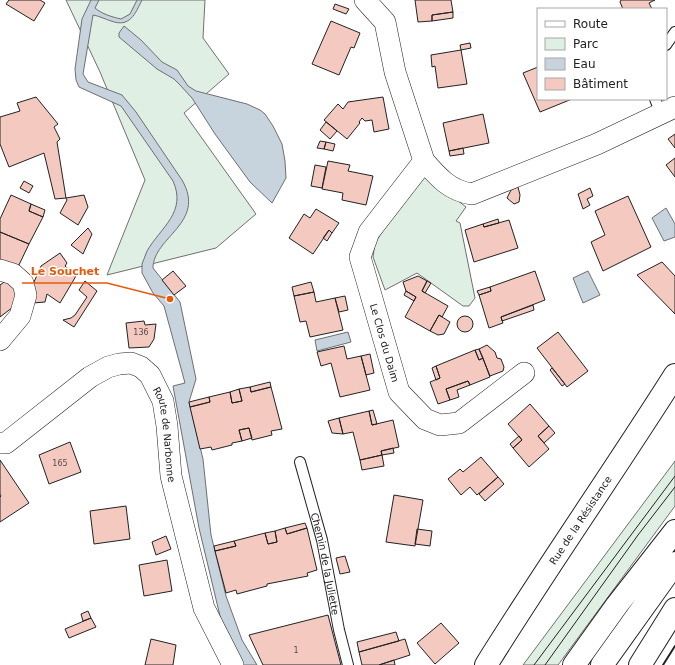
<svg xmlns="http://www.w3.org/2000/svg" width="675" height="665" font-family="'DejaVu Sans',sans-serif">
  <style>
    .green { fill: #e0efe3; stroke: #6f6f6f }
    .water { fill: #c7d3dd; stroke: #6f6f6f }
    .building { fill: #f3c9c0; stroke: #222 }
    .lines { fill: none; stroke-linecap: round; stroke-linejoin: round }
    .service-casing { stroke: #222; stroke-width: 12 }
    .minor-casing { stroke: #222; stroke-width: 22 }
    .tertiary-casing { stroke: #222; stroke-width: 24 }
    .trunk-casing { stroke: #222; stroke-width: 24 }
    .service { stroke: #fff; stroke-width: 10 }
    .minor { stroke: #fff; stroke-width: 21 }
    .tertiary { stroke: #fff; stroke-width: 22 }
    .trunk { stroke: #fff; stroke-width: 22 }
    .tram { stroke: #222; stroke-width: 1 }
    .wall { stroke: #222; stroke-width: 2 }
    .labels { text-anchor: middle; stroke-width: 3; stroke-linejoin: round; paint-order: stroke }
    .number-label { font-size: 8px; fill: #564c4a }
    .street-label { font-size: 10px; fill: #222; stroke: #fff }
    .leader { fill: none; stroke: #e8590c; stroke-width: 1.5 }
    .callout-dot { fill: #e8590c; stroke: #fff; stroke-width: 1.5 }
    .callout-label { font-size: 11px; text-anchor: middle; font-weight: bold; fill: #e8590c; stroke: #fff; stroke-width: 3; stroke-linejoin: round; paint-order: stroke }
  </style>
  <rect width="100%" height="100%" fill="#fff"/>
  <!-- green -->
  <path class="green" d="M66 0H205L203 38 229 74 184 113 256 214 216 248 107 275 145 180 100 72Z
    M421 172 466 207 456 221 460 223 475 298 469 306H463L417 273 385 290 373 257 375 243Z
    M675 461V506L558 665H523Z"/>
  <!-- water -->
  <path class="water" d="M91 0H99L95 8C102 14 112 17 121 19L130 14 137 0H142C135 14 130 28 111 21 105 19 99 16 93 15L83 74 88 82 122 95 136 112 182 180C207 223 153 237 153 268L180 302 196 379 189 402 203 459 211 535 226 596 242 640 257 665H241L225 637 199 528 173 386 185 383 164 306 153 293 142 273V264L147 251C161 227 187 212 173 181L121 106 79 87 76 80 75 69 82 19Z
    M124 26 141 40 162 62 177 70 188 86 196 91 247 104 260 110 265 114 273 126 282 144 285 161 286 178 272 203 250 182 215 134 192 98 180 85 174 79 157 69 119 37V33Z
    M666 208 675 224V237L664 241 652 218Z
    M588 271 600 295 583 303 573 278Z
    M348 332 351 342 317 351 315 340Z"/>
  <!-- building -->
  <path class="building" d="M9 0H40L45 3 34 21 6 4Z
    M415 0H451L453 12 432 15V21L418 22Z
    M621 0H655L649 3 652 9H623L620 2Z
    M335 4 349 9 346 14 333 9Z
    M453 12V18L432 21V15Z
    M331 21 360 33 354 48 351 47 339 75 312 64Z
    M470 43 471 48 461 50 460 45Z
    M461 50 467 84 438 88 435 66 432 67 431 55Z
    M538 67V99H572L540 112 523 73Z
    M36 97 58 124 54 127 60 139 57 142 66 198 55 199 44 153 9 167 0 144V117L20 111 17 103Z
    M383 97 389 129 374 132 372 120 365 121 362 118 359 122 360 123 347 139 324 120 338 104 343 109 348 102Z
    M483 114 489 143 449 151 443 123Z
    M326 122 337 131 330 139 320 130Z
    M675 134V148L668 139Z
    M320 141 326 142 324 149 317 148Z
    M326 142 335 144 333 151 324 149Z
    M463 148 464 154 450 156 449 151Z
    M675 158V177L666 165Z
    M328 161 350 165 348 171 373 176 366 205 342 200 343 193 322 189Z
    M315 165 326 167 322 188 311 186Z
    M24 181 33 186 29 193 20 188Z
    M518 187 520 195 519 202 514 204 507 198 511 190Z
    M590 188 593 196 587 199 590 205 583 209 578 194Z
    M11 195 31 204 29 211 43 217 29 244 0 232V219Z
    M84 195 88 207 78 225 60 213 67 200 66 198Z
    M628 196 651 247 603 271 591 242 605 235 595 211Z
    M31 204 45 210 43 217 29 211Z
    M316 209 339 223 332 233 329 230 313 254 289 238 304 214 310 218Z
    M498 219 499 223 484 227 483 224Z
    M509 220 518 248 474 262 465 230 483 224 484 227Z
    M88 228 92 234 83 254 71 245Z
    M329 230 332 233 327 241 323 238Z
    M0 232 29 244 18 267 0 260Z
    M60 253 67 263 65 266 76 276 60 303 47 294 45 302 33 303 32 290 34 282 41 266Z
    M662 262 675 276V314L637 275Z
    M173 271 186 286 174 295 162 280Z
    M535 271 545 300 501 317 503 323 489 328 479 295 491 291 490 287Z
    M418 276 427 281 422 291 448 306 442 317 439 315 430 331 405 317 416 297 406 291 403 282Z
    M7 280 17 293 13 307 0 317V285Z
    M85 281 97 291 74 327 63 320 71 318 75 315 87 297 79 290Z
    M427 281 431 283 425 293 422 291Z
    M311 282 314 292 294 296 292 287Z
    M490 287 491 291 479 295 477 291Z
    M406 291 416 297 414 301 404 295Z
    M314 292 316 302 335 298 343 330 310 337 306 321 300 322 294 296Z
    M345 296 348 310 339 312 335 298Z
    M533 305 534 310 502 321 501 317Z
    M439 315 450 322 444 334 438 335 430 331Z
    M457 324a8 8 0 1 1 16 0a8 8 0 1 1-16 0Z
    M144 321 145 325 156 324 154 339 149 347 129 348 126 323Z
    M558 332 588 371 567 387 537 348Z
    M487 345 495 352 497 358 501 359 504 367 503 371 490 376 479 349Z
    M344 346 347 359 361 356 370 390 340 397 331 363 321 366 317 352Z
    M479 349 483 358 479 360 475 350Z
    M475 350 479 360 483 358 490 377 470 385 468 381 446 389 450 400 438 404 430 382 440 378 436 366Z
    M370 354 374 373 366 375 361 356Z
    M436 366 440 378 436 380 432 368Z
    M552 368 565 384 562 386 550 370Z
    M468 381 470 385 457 390 459 397 450 400 446 389Z
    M270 382 271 387 251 392 250 387Z
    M250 387 251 392 271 387 282 429 271 431 272 435 252 440 249 428 239 430 242 441 232 443V445L212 450 211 447 200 449 190 407 210 402 209 397 230 392 232 403 242 401 239 389Z
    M239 389 242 401 232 403 230 392Z
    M209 397 210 402 190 407 189 402Z
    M530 404 549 426 538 436 549 449 529 467 513 448 522 440 508 424Z
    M373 410 377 424 372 425 369 411Z
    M369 411 372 425 393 420 399 447 381 451 382 455 360 460 353 432 343 434 339 418Z
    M339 418 343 434 332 433 328 421Z
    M549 426 555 433 544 443 538 436Z
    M249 428 252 438 242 441 239 430Z
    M519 436 522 440 513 448 510 444Z
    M70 442 81 472 49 484 39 455Z
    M393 448 394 453 382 455 381 451Z
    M382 455 384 466 362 470 360 460Z
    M481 457 498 477 477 495 470 487 461 495 448 479 460 469 463 472Z
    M0 460 29 503 0 522V497L1 496 0 494Z
    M498 477 504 484 485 501 479 494Z
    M394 495 423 500 415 546 386 542Z
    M126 506 130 539 94 544 90 511Z
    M305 523 307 528 287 534 285 528Z
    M285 528 287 534 307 528 317 570 307 573 308 576 267 584V586L237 594 236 590 226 593 215 551 236 546 234 541 265 533 268 544 277 542 275 531Z
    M417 529 432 531 430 546 415 544Z
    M275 531 277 542 268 544 265 533Z
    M166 536 171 549 156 555 152 542Z
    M234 541 236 546 215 551 214 546Z
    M345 556 350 572 340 574 336 558Z
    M167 560 172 591 144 596 139 565Z
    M88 611 91 618 83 621 81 614Z
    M328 615 341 665H263L249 635Z
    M91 618 96 627 69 638 65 629Z
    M441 623 459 643 435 664 417 643Z
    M396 632 399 641 359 652 357 642Z
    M151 639 176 645 173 665H145Z
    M405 639 410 655 379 665H362L359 652Z
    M394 660 395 665H379Z"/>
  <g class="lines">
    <defs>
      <g id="service">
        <path d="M666 45 675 32"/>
        <path d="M655 99 661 114"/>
        <path id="s1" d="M300 462 322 540 339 630 348 665"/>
      </g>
      <g id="minor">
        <path id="s2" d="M365 0 385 22 395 72 424 161 369 232 360 257 399 392 425 419 440 425 459 423 524 373"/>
        <path d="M424 161C438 177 450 191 472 194L597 144 675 107"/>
        <path d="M0 270 13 274 23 283 26 295 20 316 0 340"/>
        <path id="s3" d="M0 443H6L90 377 108 367 119 364 131 363 141 367 150 375 163 401 167 426 171 476 204 608 233 665"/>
      </g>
      <g id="tertiary">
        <path id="s4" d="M486 665C547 567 613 473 675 375"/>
      </g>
      <path id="trunk" d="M574 665 617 605 675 531
        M602 665 675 563
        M640 665 675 609"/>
    </defs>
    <!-- service casing -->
    <use href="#service" class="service-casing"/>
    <!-- minor casing -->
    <use href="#minor" class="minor-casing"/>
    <!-- tertiary casing -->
    <use href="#tertiary" class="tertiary-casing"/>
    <!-- trunk casing -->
    <use href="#trunk" class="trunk-casing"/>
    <!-- service -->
    <use href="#service" class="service"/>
    <!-- minor -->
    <use href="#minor" class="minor"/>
    <!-- tertiary -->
    <use href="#tertiary" class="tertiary"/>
    <!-- trunk -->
    <use href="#trunk" class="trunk"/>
    <!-- tram -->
    <path class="tram" d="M534 665 675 476
      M545 665 638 535 675 487"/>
    <!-- wall -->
    <path class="wall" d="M663 665 675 646"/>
  </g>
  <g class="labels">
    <!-- number labels -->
    <g class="number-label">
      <text x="141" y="335">136</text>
      <text x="60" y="466">165</text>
      <text x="296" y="653">1</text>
    </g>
    <!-- street labels -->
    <g class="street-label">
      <text dy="4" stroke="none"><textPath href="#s2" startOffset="380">Le Clos du Daim</textPath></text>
      <text dy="4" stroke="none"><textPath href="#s3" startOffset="242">Route de Narbonne</textPath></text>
      <text dy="4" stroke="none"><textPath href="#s4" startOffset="173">Rue de la Résistance</textPath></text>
      <text dy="4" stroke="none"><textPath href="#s1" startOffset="105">Chemin de la Juliette</textPath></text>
    </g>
  </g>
  <!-- callouts -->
  <path class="leader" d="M170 299L107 283H22"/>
  <circle class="callout-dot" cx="170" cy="299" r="4"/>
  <g class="callout-label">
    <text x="65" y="275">Le Souchet</text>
  </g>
  <!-- legend -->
  <rect x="537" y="8" width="130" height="92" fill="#ffffff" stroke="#a7a7a7"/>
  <rect x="545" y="21" width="20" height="6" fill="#ffffff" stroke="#a7a7a7"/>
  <text x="573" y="28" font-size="12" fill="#222222">Route</text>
  <rect x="545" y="38" width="20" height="12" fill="#e0efe3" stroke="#a7a7a7"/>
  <text x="573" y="48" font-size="12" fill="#222222">Parc</text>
  <rect x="545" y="58" width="20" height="12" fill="#c7d3dd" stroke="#a7a7a7"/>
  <text x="573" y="68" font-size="12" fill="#222222">Eau</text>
  <rect x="545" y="78" width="20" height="12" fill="#f3c9c0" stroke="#a7a7a7"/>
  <text x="573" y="88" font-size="12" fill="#222222">Bâtiment</text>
</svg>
